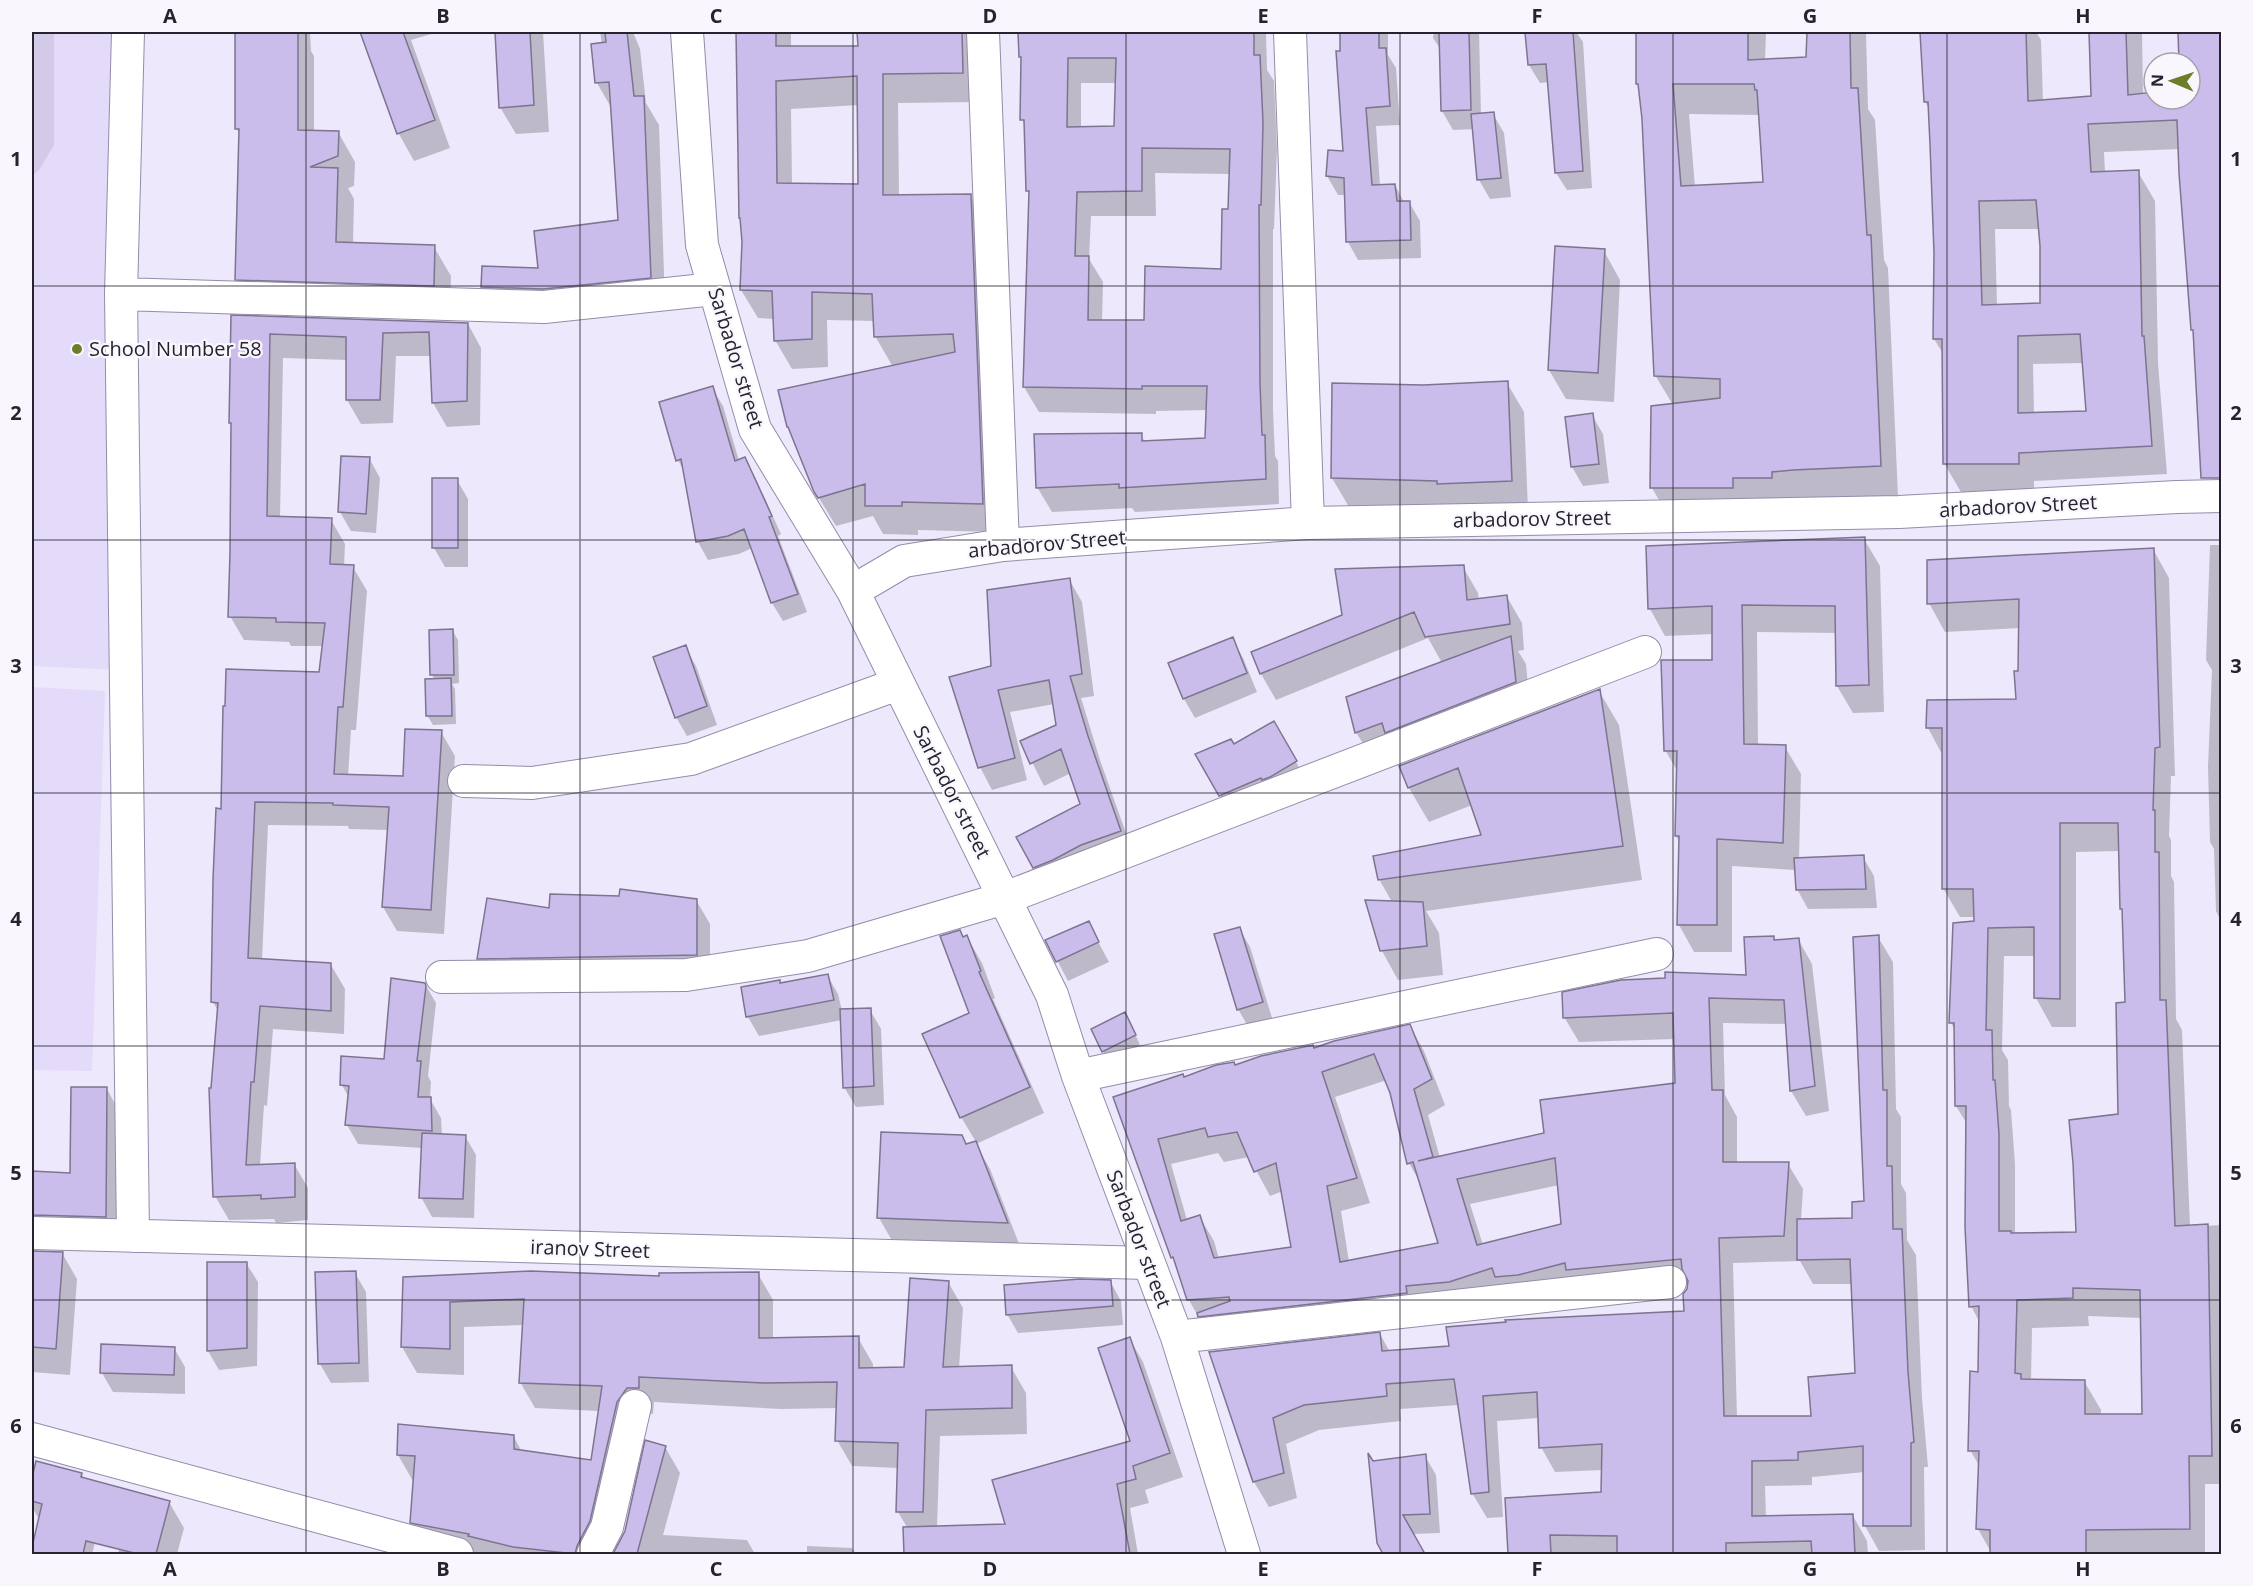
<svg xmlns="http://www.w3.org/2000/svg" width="2253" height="1586" font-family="'Open Sans',sans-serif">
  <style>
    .built { fill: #e3dbf9 }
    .green { fill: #d2cae7 }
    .shadow { fill: #0003; fill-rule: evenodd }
    .building { fill: #cbbdeb; stroke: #7c7490; stroke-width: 1.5; fill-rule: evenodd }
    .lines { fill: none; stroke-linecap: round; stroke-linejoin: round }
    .minor-casing { stroke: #948ca9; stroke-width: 34 }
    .minor { stroke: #fff; stroke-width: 32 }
    .grid { fill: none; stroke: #26232e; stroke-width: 1.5; stroke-opacity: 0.55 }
    .poi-dot { fill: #6e7d2a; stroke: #f9f7fd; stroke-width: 2 }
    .labels { text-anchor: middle; stroke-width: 4.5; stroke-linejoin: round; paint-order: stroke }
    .poi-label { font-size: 20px; fill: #26232e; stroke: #f9f7fd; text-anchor: start }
    .street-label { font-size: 20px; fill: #26232e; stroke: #f9f7fd }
    .neatline { fill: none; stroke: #26232e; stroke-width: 2 }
    .grid-label { font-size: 20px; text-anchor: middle; font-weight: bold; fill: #26232e }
  </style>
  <rect width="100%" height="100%" fill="#ede8fb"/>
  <!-- built -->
  <path class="built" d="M32 32H125L119 670 32 666Z
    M32 687 105 691 92 1071 32 1070Z"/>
  <!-- green -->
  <path class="green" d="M32 32H54V145L39 170 32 176Z"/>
  <!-- shadow -->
  <path class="shadow" d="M237 32H310L311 51 314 56V132H338L355 162 354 186 348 188 354 199 353 244 434 247 451 276 450 315 254 309 237 279 240 135 237 129Z
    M362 32H438L411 40 450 148 414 161 399 134Z
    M496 32H543L549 132 516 134 500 107Z
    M600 32H633L640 49 646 103 659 125 665 304 498 314 482 287 540 270 620 221 612 109 597 83 593 45 602 44Z
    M737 32H791V48H859L858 32H978V102L898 103 899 196H970L987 224 999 532 918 530V535L883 534 873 516 836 526 819 498 795 439 893 367 875 336V321L827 320 828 367 792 369 775 340V319L758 318 741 290 743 242ZM859 105V186L792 185 791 109Z
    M1020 32H1266L1267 70 1274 81 1277 149 1274 229H1273V410L1275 456 1278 461 1279 504 1135 512 1132 508 1052 512 1037 487 1141 435 1145 442 1207 439 1208 410 1156 411V414L1039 412 1024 387 1030 194 1028 191 1026 127 1022 119 1023 61 1020 56ZM1081 83H1117L1116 128 1081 129ZM1155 173 1231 174 1223 270 1145 321 1102 322 1103 282 1089 259 1091 216H1156Z
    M1342 32H1388V55L1396 68 1400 125 1376 126 1380 186 1395 185 1404 202H1409L1420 221 1421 258 1358 260 1348 242 1346 195H1338L1327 176 1344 153Z
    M1434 32H1479L1481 115 1493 114 1504 133 1511 197 1490 199 1479 180 1474 129 1453 130 1442 111 1441 50 1433 38Z
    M1526 32H1576L1583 42 1592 188 1567 190 1556 173 1549 82 1540 83 1529 65Z
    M1638 32H1766L1765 61 1808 58V32H1866L1868 109 1875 120 1884 260 1888 268 1898 497 1670 519 1652 488 1673 405 1655 375 1644 119 1640 88 1637 83ZM1689 114 1760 115 1764 183 1695 187Z
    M1922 32H2036L2041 40 2043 101 2093 97 2090 32H2142L2143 95 2154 94V99H2190V63H2181L2180 32H2222V472L2195 333 2180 149 2104 152 2105 173 2138 172 2155 201 2158 363 2167 474 2034 481V492H1961L1944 463V355L1934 339 1936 253 1929 109 1925 101ZM1995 229H2040L2042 304 1997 306ZM2084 363 2087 412 2034 414 2033 364Z
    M1604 251 1620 280 1614 402 1566 399 1549 370Z
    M233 317 468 324 481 348 480 425 447 427 433 403 431 356H396L393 423 361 424 347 400 348 360 283 358 280 518 331 520 345 544 344 566 353 567 367 591 356 730H351L348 776 404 777 441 732 455 756 444 934 397 931 383 907 389 830 349 829 348 826 268 825 262 960 331 965 345 989 344 1034 273 1029 267 1106 264 1105 260 1166 294 1164 308 1188V1220L276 1223 274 1219 229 1220 215 1196 213 1090 219 1013 213 1002 223 810 320 674 324 646H291L289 642 244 640 230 616Z
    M1507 383 1524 412 1528 510 1349 507 1332 478 1334 384 1423 386Z
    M712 388 723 406 739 461 744 459 755 477 781 534 778 536 807 612 783 621 772 603 752 548 739 554 708 560 698 542 685 473 678 460Z
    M1592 415 1603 434 1609 483 1583 486 1572 467Z
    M369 458 380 478 376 533 351 531 340 512Z
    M457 480 468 499V567H445L434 548Z
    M1864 539 1880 566 1884 712 1853 713 1837 686V633L1757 632 1758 746 1785 747 1801 774 1799 859 1863 857 1874 876 1877 908 1808 909 1797 889 1796 870 1732 866V952H1694L1679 925 1680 843 1676 836 1678 772 1665 750 1713 662V634L1665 636 1650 609Z
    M2210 545H2222V999L2219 994V917L2216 911 2214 849 2210 842 2208 767 2212 670 2206 660Z
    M2153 549 2169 578 2175 776H2171L2169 836 2171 840V876L2174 882 2176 1019 2182 1030 2190 1227 2222 1225V1484H2205V1554H1992L1978 1529 1980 1467 1970 1450 1979 1373 1980 1323 1971 1306 1967 1124 1956 1106V1032L1951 1023 1976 917H1960L1943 888V756L1928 728 1929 701H2017L2020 628 1945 632 1929 603ZM2120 851 2127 1003 2120 1115 2077 1233 2015 1235V1164L2011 1110 2009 1106 2008 1060 2002 1050 2004 956H2036V998L2052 1027H2076V852ZM2088 1316 2142 1318 2144 1415H2101V1410L2084 1381H2031L2032 1328 2089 1326Z
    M1463 567 1478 593 1479 600 1507 597 1522 623 1524 650 1518 651 1526 664 1530 709 1372 759 1356 732 1442 663 1428 638 1276 700 1261 674 1253 653Z
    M1069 579 1082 602 1094 696 1081 698 1100 760 1133 853 1047 889 1034 867 1082 805 1071 773 1044 786 1022 742 1057 726 1054 704 1010 712 1027 780 992 790 980 767 993 667Z
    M452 630 458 640 459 683 452 684 455 689 456 724 433 725 427 715 435 680 432 675Z
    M1232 639 1243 658 1257 692 1195 718 1184 699 1170 664Z
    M685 647 696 666 717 725 687 736 676 717Z
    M1599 691 1619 725 1642 880 1426 911 1439 933 1443 975 1398 980 1382 951 1367 902H1392L1379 879 1482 837 1472 805 1429 822 1409 788Z
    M1273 723 1307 781 1231 815 1197 755 1234 746Z
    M32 734 33 736 32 790Z
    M696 900 710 924V978L492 982 478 958 551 910Z
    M1088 923 1109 962 1068 981 1047 941Z
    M1239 928 1250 947 1273 1021 1249 1028 1238 1009Z
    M967 937 982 963 995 998 993 999 1044 1113 976 1144 990 1169 1021 1249 894 1244 879 1218 967 1145 976 1142 961 1117 971 1014 963 938Z
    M1774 937 1776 941 1798 939 1812 964 1829 1111 1806 1116 1791 1091 1787 1024 1723 1023 1725 1095 1737 1117V1164H1788L1803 1189 1801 1220 1853 1219 1865 1202 1878 937 1893 962 1896 1109 1901 1117V1184L1906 1193 1907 1240 1916 1255 1922 1398 1928 1467H1924L1925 1550 1879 1551 1865 1526V1472L1812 1477V1485L1765 1486 1766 1518 1853 1516 1867 1541 1868 1554H1509L1506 1499 1603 1493V1470L1555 1472 1541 1447 1539 1418 1497 1421 1503 1517 1487 1518 1472 1493 1459 1405 1400 1409 1401 1421 1319 1430 1286 1444 1297 1498 1269 1507 1254 1482 1211 1353 1380 1334 1390 1352 1450 1347 1685 1313 1689 1284 1203 1325 1189 1300 1115 1098 1235 1066 1410 1026 1424 1051 1445 1105 1428 1115 1440 1158 1546 1134 1676 1084 1675 1039 1579 1042 1564 1017 1747 977ZM1387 1080 1409 1163 1423 1188 1440 1244 1349 1262 1341 1211 1370 1203 1335 1097ZM1218 1153 1224 1162 1249 1157 1270 1196 1283 1191 1293 1249 1219 1259 1214 1241 1199 1216 1187 1220 1171 1164ZM1559 1185 1563 1225 1483 1245 1470 1204ZM1800 1261 1813 1284H1852L1857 1374 1813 1418H1737L1733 1263Z
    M827 975 838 994 842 1011 870 1010 881 1029 884 1105 856 1107 844 1087 842 1020 759 1036 748 1017 743 989 781 985Z
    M425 984 436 1003 428 1076 431 1082 430 1099 441 1118 442 1135 465 1136 476 1155 474 1218 432 1217 421 1197 423 1148 358 1144 347 1125 349 1098 342 1085 385 1060Z
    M1130 1023 1140 1045 1108 1060 1103 1051Z
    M107 1089 121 1115V1242L39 1243 32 1249V1173L72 1174Z
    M32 1252 62 1253 77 1279 70 1375 32 1372Z
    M246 1263 258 1282 257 1366 219 1370 208 1351Z
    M355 1273 366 1292 369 1382 331 1383 320 1364 317 1274Z
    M758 1274 773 1300V1339L858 1338 873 1364V1369H905L948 1282 963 1308 959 1368 1011 1367 1026 1393 1027 1434 940 1436 937 1528 1007 1526 1132 1442 1129 1338 1143 1362 1183 1477 1145 1490 1149 1503 1130 1508 1138 1554H906L905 1529H908L898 1512 899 1468 852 1466 837 1440 838 1408 781 1409 654 1402 653 1414 642 1413 601 1554H458L426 1548 411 1522 413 1481 398 1455 514 1437 522 1452 592 1461 599 1411 535 1408 520 1382 524 1325 464 1327V1375L417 1373 402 1347 405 1278 660 1277Z
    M1110 1281 1121 1301 1123 1325 1018 1333 1007 1314Z
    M174 1348 185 1367V1394L113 1392 102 1373Z
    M665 1447 680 1473 663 1535 747 1540 755 1554H615Z
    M1425 1456 1436 1475 1440 1533 1412 1534 1423 1554H1385L1378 1543 1372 1462Z
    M37 1462 81 1474 105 1504 92 1554H32L40 1521 32 1507V1483Z
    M132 1492 169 1502 184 1528 177 1554H118Z
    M807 1546 852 1548 856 1554H807Z"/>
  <!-- building -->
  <path class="building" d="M235 32H298V130L339 131 338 156 310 167 338 168 336 242 435 245 434 286 235 280 239 129H235Z
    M360 32H403L435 120 397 134Z
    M495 32H530L534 105 499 108Z
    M605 32H627L634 96H644L651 278 543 289 481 287 482 266 538 268 534 231 618 220 609 82 595 83 591 44 606 42Z
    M736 32H776V46H858L857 32H962L963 73 883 74V195L971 194 983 504 902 502V506H865V484L818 498 814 492 788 427H787L778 390 955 352 953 334 874 337 872 294 812 292V339L774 341 772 291 740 290 742 242 740 218H739ZM857 76 858 184 777 183 776 81Z
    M1018 32H1254V55H1260L1263 123 1261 205H1259L1260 384 1262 435H1265L1266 479 1119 488V484L1036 488 1034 434 1142 433V441L1205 438 1207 386H1142V389L1023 387 1029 191H1026L1024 120H1020L1021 57H1019ZM1068 58H1116L1114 126 1067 127ZM1142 148 1230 149 1228 209H1222L1221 269 1145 266 1144 320H1088L1089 256H1075L1077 192 1142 191Z
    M1340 32H1379V48H1386L1390 106 1366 108 1372 185 1395 184 1397 201H1410L1411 240 1346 242 1344 178 1326 176 1328 150 1343 151 1336 51H1340Z
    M1439 32H1469L1471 110 1441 111Z
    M1525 32H1573L1583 171 1555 173 1546 64 1528 65Z
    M1636 32H1748V60L1806 57 1807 32H1850L1851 88H1858L1867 235H1871L1881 466 1793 470 1772 472V478H1733V488H1650L1651 406 1720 398V379L1654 376 1642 119 1638 84H1636ZM1673 84H1754L1755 90H1757L1763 182 1681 186Z
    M1920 32H2026L2028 101 2091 96 2089 32H2126L2128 95 2154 92V99H2190V63H2179L2178 32H2222V478H2201L2193 330H2191L2179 173 2177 120 2088 124 2091 172 2139 170 2142 336H2144L2152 446 2019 453V464H1943L1942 339H1933L1934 253 1930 144 1928 102H1924ZM2036 200 2040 246V303L1982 305 1979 201ZM2080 334 2086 411 2018 413V336Z
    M1494 112 1501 178 1477 180 1471 114Z
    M1555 246 1605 249 1598 373 1548 370Z
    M231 315 468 323 467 401 432 403 429 332 383 333 380 400H346V337L270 334 267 516 332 518 330 564 354 565 343 707H338L334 774 403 776 405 729 442 730 431 910 382 907 389 807 333 805V803L255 802 248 958 331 963V1011L260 1006 254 1082H251L246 1165 295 1163V1197L261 1199V1195L213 1197 209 1088H211L218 1003 211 1002 213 880 216 808 221 809 223 706H225L226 669 319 672 325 623 276 622V618L228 617 230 553 231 423H229Z
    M1508 381 1512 481 1437 484V481L1331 478 1332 383 1423 385Z
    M713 386 735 461 745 457 772 516 769 517 798 594 771 603 744 529 728 536 696 542 681 459 676 461 659 402Z
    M1593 413 1599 464 1571 467 1565 417Z
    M341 456 370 457 366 514 338 512Z
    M432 478H458V548H432Z
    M1865 537 1869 685 1836 686 1835 606 1742 605 1744 744 1786 745 1783 843 1717 839V925H1677L1679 836H1675L1677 751H1664L1661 660H1712V606L1648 609 1646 546Z
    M2154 548 2160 747 2155 748 2153 810H2155V852H2159L2160 1000H2166L2175 1226 2208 1224 2212 1456H2189L2190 1529 2086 1530V1554H1990V1530L1976 1529 1979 1451H1968L1970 1371 1978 1372 1979 1306 1969 1307 1965 1227 1966 1106H1955L1954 1023H1949L1953 923 1974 921 1973 889H1942V728H1926L1927 700 2016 699 2014 671H2018L2019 599 1927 604V560ZM2060 823H2118L2120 909H2122L2125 1002 2116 1003 2118 1114 2069 1120 2073 1163 2076 1232 2011 1233V1231H1999V1134L1995 1080H1993L1992 1030H1986L1988 928 2034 927V998L2060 999ZM2073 1288 2140 1290 2142 1414H2085V1380L2021 1379V1374L2015 1373 2017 1300 2073 1298Z
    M1464 565 1467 600 1507 595 1510 624 1425 637 1414 612 1260 674 1251 652 1342 615 1335 569Z
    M1070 578 1082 674 1070 676 1088 736 1121 831 1081 845 1053 860 1033 868 1016 837 1080 804 1061 749 1030 764 1020 741 1056 725 1049 680 998 690 1015 758 978 768 949 677 991 666 987 590Z
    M453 629 454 675H430L429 630Z
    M1511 636 1516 682 1385 733 1382 723 1355 733 1346 697Z
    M1233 637 1247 673 1183 699 1168 663Z
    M686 645 707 706 675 718 653 657Z
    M451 678 452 716H426L425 679Z
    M1600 689 1623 846 1378 880 1373 856 1481 835 1458 768 1408 788 1399 766Z
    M1274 721 1297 761 1270 777 1262 780 1261 778 1219 796 1195 754 1231 739 1234 744Z
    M1864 855 1866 889 1796 890 1794 858Z
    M620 889 697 899V955L477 959 487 898 549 908 550 894 619 896Z
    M1365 900 1423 902 1427 946 1380 951Z
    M1089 921 1099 942 1056 962 1045 940Z
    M1240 927 1263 1002 1237 1010 1214 934Z
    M960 930 963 937 967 935 981 971 979 972 1030 1087 960 1118 922 1034 969 1013 940 936Z
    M1879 935 1883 1090H1887V1166H1892L1893 1229H1902L1908 1372 1914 1442 1911 1443V1526H1863V1446L1798 1452V1460L1752 1461V1516L1853 1514 1855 1554H1812L1811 1541 1726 1543V1554H1617V1536L1550 1535 1551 1554H1508L1505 1498 1601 1492 1602 1444 1539 1448 1537 1392 1483 1396 1489 1492 1471 1494 1454 1379 1386 1384 1387 1396 1304 1405 1273 1418 1284 1473 1253 1482 1209 1352 1380 1332 1382 1351 1449 1346 1446 1327 1506 1322 1505 1320 1684 1311 1683 1294 1687 1289 1688 1281 1682 1269 1681 1259 1566 1270 1565 1263 1518 1275 1495 1277 1492 1268 1449 1282 1406 1286 1407 1293 1198 1317 1197 1313 1230 1301 1229 1297 1187 1300 1173 1257 1171 1258 1113 1097 1183 1074 1184 1077 1216 1065 1234 1062 1235 1065 1261 1056 1313 1045 1314 1048 1334 1041 1410 1024 1432 1079 1414 1089 1433 1157 1418 1161 1544 1133 1540 1100 1675 1083 1673 1013 1563 1018 1562 992 1621 980 1665 978V972L1746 975 1744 937 1774 936V940L1799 938 1815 1086 1790 1091 1784 1000 1709 998 1712 1090H1723V1162H1789L1784 1236 1719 1238 1724 1416H1811L1808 1377 1855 1373 1850 1259 1797 1260V1219L1852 1218V1202L1864 1201 1853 937ZM1374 1054 1390 1093 1407 1164 1413 1162 1438 1243 1340 1262 1327 1186 1357 1178 1322 1072ZM1205 1128 1208 1137 1237 1132 1254 1172 1276 1163 1291 1247 1214 1258 1200 1215 1181 1221 1158 1139ZM1555 1158 1561 1224 1477 1245 1457 1179Z
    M828 974 834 1000 746 1017 741 987 780 980V983Z
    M391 978 425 983 426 986 417 1061H421L418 1097H431L432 1131 345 1125 349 1086 340 1085 341 1056 384 1059Z
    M871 1008 874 1086 843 1088 840 1009Z
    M1125 1012 1136 1035 1102 1052 1091 1029Z
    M71 1087H107L106 1217 32 1215V1171L70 1173Z
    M881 1132 962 1135 966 1144 976 1141 1008 1223 877 1218Z
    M422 1133 466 1135 463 1199 419 1198Z
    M32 1251 63 1252 56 1349 32 1347Z
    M207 1262H247V1348L207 1351Z
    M356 1271 359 1363 318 1364 315 1272Z
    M531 1271 659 1276V1273L759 1272V1338L859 1336V1368L904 1367 910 1278 949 1281 943 1367 1012 1365V1408L926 1410 923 1512H896L898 1443 835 1441 837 1382 765 1383 639 1377V1388H627L617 1402 590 1521 577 1546 575 1554 513 1547 468 1536 469 1534 410 1523 415 1456 397 1455 398 1424 514 1435V1449L591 1460 602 1386 519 1383 524 1299 450 1302V1349L401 1347 403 1277Z
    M1080 1279 1111 1280 1113 1306 1006 1315 1004 1285Z
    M1130 1337 1170 1453 1133 1466 1136 1479 1117 1484 1130 1554H904L903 1527 1005 1524 992 1480 1130 1441 1098 1348Z
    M101 1344 175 1347 174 1375 100 1373Z
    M645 1440 666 1446 637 1554H613L625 1531Z
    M1368 1453 1373 1461 1426 1454 1430 1514 1403 1515 1425 1554H1383L1377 1543Z
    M36 1461 82 1473 81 1477 170 1501 156 1554H138L86 1541 83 1554H32V1547L42 1504 32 1501V1477Z"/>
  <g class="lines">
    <defs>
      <path id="minor" d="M128 32 121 294 133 1236
        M687 32 702 245 755 429 853 591 1052 995 1078 1076 1177 1337 1244 1554
        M983 32 1003 545
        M1290 32 1308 523
        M121 294 544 307 714 289
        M853 591 904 561 1003 545 1308 523 1899 512 2177 497 2222 496
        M464 781 532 783 691 759 898 684
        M442 977 686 975 808 956 1005 898 1645 652
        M1078 1076 1657 954
        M32 1233 1148 1263
        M1177 1337 1670 1282
        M32 1439 457 1554
        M593 1554 607 1527 635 1406"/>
    </defs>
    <!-- minor casing -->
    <use href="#minor" class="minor-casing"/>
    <!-- minor -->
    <use href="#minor" class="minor"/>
  </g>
  <!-- grid -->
  <path class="grid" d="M306 32V1554M580 32V1554M853 32V1554M1126 32V1554M1400 32V1554M1673 32V1554M1947 32V1554M32 286H2222M32 540H2222M32 793H2222M32 1046H2222M32 1300H2222"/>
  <!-- markers -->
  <circle class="poi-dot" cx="77" cy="349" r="6"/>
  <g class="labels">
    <!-- poi labels -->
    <g class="poi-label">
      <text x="89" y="356">School Number 58</text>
    </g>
    <!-- street labels -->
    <g class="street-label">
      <text transform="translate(736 358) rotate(73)" y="7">Sarbador street</text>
      <text transform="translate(2018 506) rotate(-3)" y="7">arbadorov Street</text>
      <text transform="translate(1532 519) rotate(-1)" y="7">arbadorov Street</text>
      <text transform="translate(1047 544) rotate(-5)" y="7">arbadorov Street</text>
      <text transform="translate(952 792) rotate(63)" y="7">Sarbador street</text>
      <text transform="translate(1139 1239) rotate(69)" y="7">Sarbador street</text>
      <text transform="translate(590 1249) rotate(2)" y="7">iranov Street</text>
    </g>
  </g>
  <!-- border -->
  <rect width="2253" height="1586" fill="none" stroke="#f9f7fd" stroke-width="66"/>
  <!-- north arrow -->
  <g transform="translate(2172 81) rotate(272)"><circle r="28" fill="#f9f7fd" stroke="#a5a2aa" stroke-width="1.5"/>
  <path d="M0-4.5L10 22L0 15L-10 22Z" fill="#6e7d2a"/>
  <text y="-9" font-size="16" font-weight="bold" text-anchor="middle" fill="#26232e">N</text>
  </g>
  <rect x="33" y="33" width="2187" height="1520" class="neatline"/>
  <g class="grid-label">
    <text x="170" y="23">A</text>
    <text x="443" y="23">B</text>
    <text x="716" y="23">C</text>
    <text x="990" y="23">D</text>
    <text x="1263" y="23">E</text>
    <text x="1537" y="23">F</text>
    <text x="1810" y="23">G</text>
    <text x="2083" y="23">H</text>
    <text x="16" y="166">1</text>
    <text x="2236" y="166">1</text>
    <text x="16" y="420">2</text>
    <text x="2236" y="420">2</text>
    <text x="16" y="673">3</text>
    <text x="2236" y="673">3</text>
    <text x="16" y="926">4</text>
    <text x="2236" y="926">4</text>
    <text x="16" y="1180">5</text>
    <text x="2236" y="1180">5</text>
    <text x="16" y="1433">6</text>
    <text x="2236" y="1433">6</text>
    <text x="170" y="1576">A</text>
    <text x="443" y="1576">B</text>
    <text x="716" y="1576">C</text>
    <text x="990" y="1576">D</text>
    <text x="1263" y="1576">E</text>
    <text x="1537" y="1576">F</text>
    <text x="1810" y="1576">G</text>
    <text x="2083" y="1576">H</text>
  </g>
</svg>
